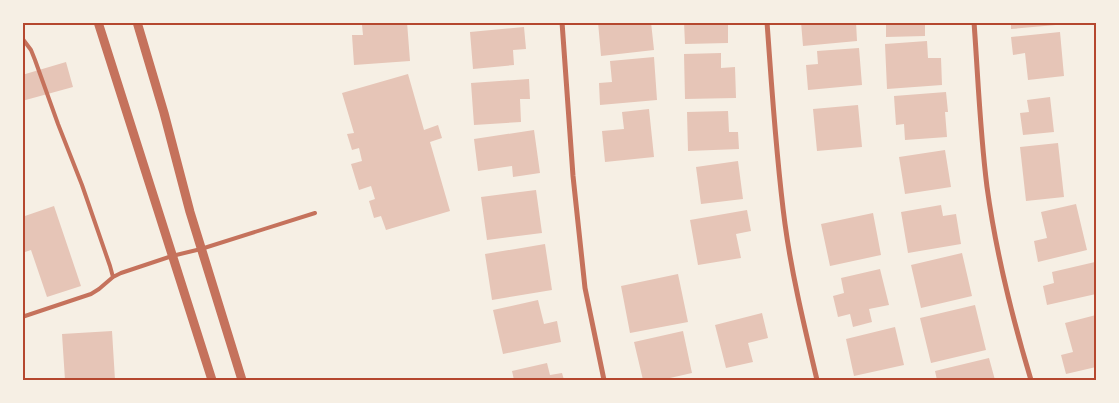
<svg xmlns="http://www.w3.org/2000/svg" width="1119" height="403" font-family="'Fira Sans Condensed',sans-serif">
  <style>
    .building { fill: #e6c5b7 }
    .lines { fill: none; stroke-linecap: round; stroke-linejoin: round }
    .service { stroke: #c5725c; stroke-width: 4 }
    .minor { stroke: #c5725c; stroke-width: 5 }
    .tertiary { stroke: #c5725c; stroke-width: 9 }
    .neatline { fill: none; stroke: #b5482f; stroke-width: 2 }
  </style>
  <rect width="100%" height="100%" fill="#f6efe4"/>
  <!-- building -->
  <path class="building" d="M363 22H407L410 61 354 65 352 35H363L362 25H364Z
    M598 22H651L654 50 601 56Z
    M684 22H728V43L685 44Z
    M801 22H856L857 41 803 46Z
    M886 22H925V36L886 37Z
    M1011 22H1067V24L1011 29Z
    M524 27 526 49 513 50 514 65 473 69 470 32Z
    M1060 32 1064 76 1028 80 1025 53 1013 55 1011 37Z
    M927 41 928 58H941L942 85 887 89 885 44Z
    M859 48 862 85 808 90 806 65 818 64 817 51Z
    M721 53V68L735 67 736 98 685 99 684 54Z
    M654 57 657 100 600 105 599 83 612 82 610 61Z
    M66 62 73 87 22 101V75Z
    M408 74 424 130 438 125 442 138 430 142 450 211 386 230 381 216 374 218 369 201 375 199 371 186 359 190 351 164 362 161 359 148 352 150 347 134 354 133 342 93Z
    M529 79 530 99H520L521 122 474 125 471 83Z
    M946 92 948 112H945L947 137 905 140 904 124 896 125 894 96Z
    M1050 97 1054 132 1023 135 1020 113 1029 112 1027 100Z
    M858 105 862 147 817 151 813 109Z
    M649 109 654 157 605 162 602 131 624 129 622 112Z
    M728 111 729 132H738L739 149 688 151 687 112Z
    M534 130 540 173 513 177 512 166 478 171 474 139Z
    M1058 143 1064 197 1026 201 1020 147Z
    M945 150 951 187 905 194 899 157Z
    M738 161 743 199 701 204 696 167Z
    M536 190 542 233 487 240 481 197Z
    M1076 204 1087 250 1038 262 1034 241 1047 238 1041 212Z
    M941 205 943 216 956 214 961 244 908 253 901 212Z
    M54 206 81 286 47 297 31 250 22 253V217Z
    M747 210 751 231 736 234 741 258 698 265 690 220Z
    M873 213 881 255 830 266 821 224Z
    M545 244 552 290 492 300 485 254Z
    M962 253 972 296 921 308 911 265Z
    M1095 262 1096 268V294L1047 305 1043 286 1054 283 1052 272Z
    M880 269 889 305 869 309 872 322 853 327 850 314 838 317 833 296 844 293 841 278Z
    M678 274 688 322 630 333 621 286Z
    M538 300 544 324 557 321 561 342 503 354 493 310Z
    M975 305 986 350 931 363 920 318Z
    M762 313 768 338 748 343 753 362 726 368 715 325Z
    M1096 315V367L1066 374 1061 355 1073 352 1065 323Z
    M895 327 904 365 854 376 846 339Z
    M112 331 115 380H65L62 334Z
    M683 331 692 373 661 380H643L634 342Z
    M989 358 995 380H937L935 371Z
    M547 363 550 375 562 373 564 380H514L512 371Z"/>
  <g class="lines">
    <!-- service -->
    <path class="service" d="M22 38 31 50 35 60 58 124 82 185 110 266 113 277
      M22 317 91 294 99 289 113 277 121 273 172 256 201 249 315 213"/>
    <!-- minor -->
    <path class="minor" d="M562 22 573 176 585 288 604 380
      M767 22C772 90 776 157 785 224 792 276 805 329 817 380
      M974 22C978 77 980 132 987 187 996 253 1012 317 1031 380"/>
    <!-- tertiary -->
    <path class="tertiary" d="M98 22 212 380
      M137 22 164 113 190 212 242 380"/>
  </g>
  <!-- border -->
  <rect width="1119" height="403" fill="none" stroke="#f6efe4" stroke-width="48"/>
  <rect x="24" y="24" width="1071" height="355" class="neatline"/>
</svg>
